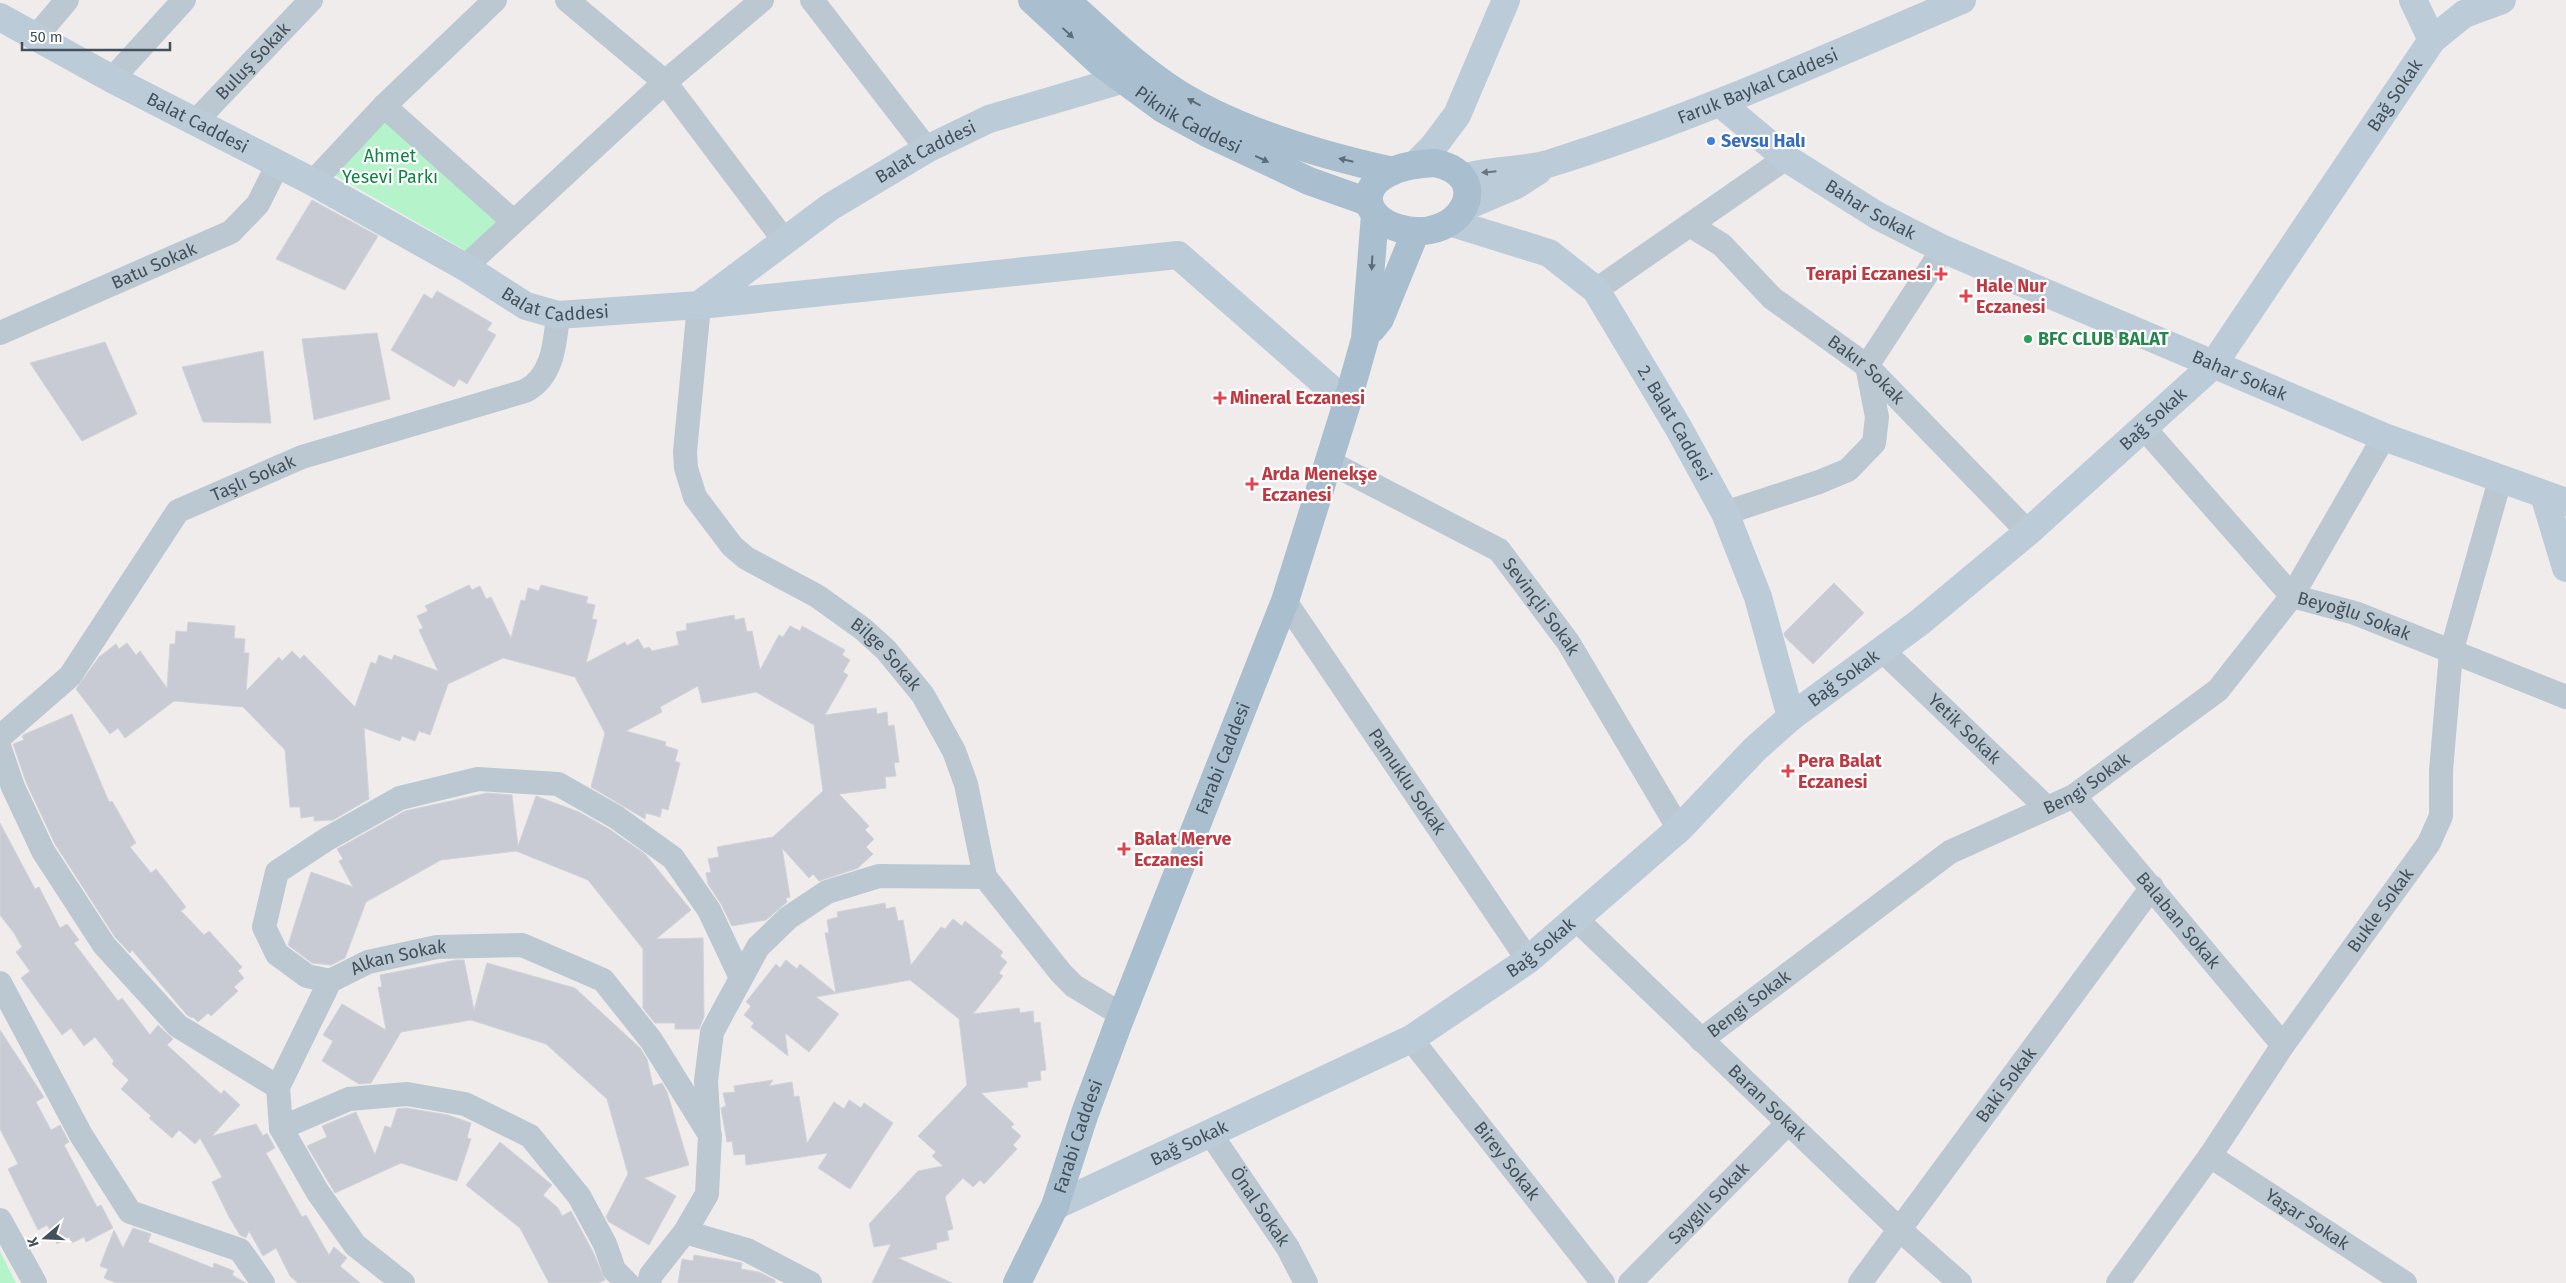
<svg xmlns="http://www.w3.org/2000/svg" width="2566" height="1283" font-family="'Fira Sans',sans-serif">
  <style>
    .green { fill: #b5f3ca }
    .building { fill: #c8cbd3; stroke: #d0d3d9 }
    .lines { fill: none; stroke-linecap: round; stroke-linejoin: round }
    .street { stroke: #bbc8d1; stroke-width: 24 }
    .secondary { stroke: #bccbd8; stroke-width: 28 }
    .primary { stroke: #a9becf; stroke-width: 28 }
    .oneway { fill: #5c6c79 }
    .oneway2 { fill: #677681 }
    .shop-dot { fill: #3f7fe0; stroke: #fff; stroke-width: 2 }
    .health-dot { fill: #e0444e; stroke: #fff; stroke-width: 2 }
    .leisure-dot { fill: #2e9e5b; stroke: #fff; stroke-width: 2 }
    .labels { text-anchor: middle; stroke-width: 4.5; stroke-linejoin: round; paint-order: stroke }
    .street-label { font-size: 18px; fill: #43515c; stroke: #fff }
    .shop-label { font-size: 18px; font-weight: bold; fill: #366cbe; stroke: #fff; text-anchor: start }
    .park-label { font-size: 18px; fill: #0d8442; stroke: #fff }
    .health-label { font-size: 18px; font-weight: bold; fill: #be3a42; stroke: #fff; text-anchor: start }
    .leisure-label { font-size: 18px; font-weight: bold; fill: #27864d; stroke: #fff; text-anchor: start }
  </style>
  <rect width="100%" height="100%" fill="#f0ecec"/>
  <!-- green -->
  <path class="green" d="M383 113 505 220 468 252 331 173Z
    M0 1251 16 1283H0Z"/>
  <!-- building -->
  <path class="building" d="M312 200 378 236 345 290 276 259Z
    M437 291 492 323 487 330 496 335 467 384 459 379 454 387 391 350 424 294 432 299Z
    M377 333 390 399 314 420 302 339Z
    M105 342 137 414 82 441 30 363Z
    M263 351 271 423 203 422 182 367Z
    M1834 583 1864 613 1813 664 1785 637 1784 633Z
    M469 585 472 590 480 586 486 599 491 597 511 638 521 600 525 601 528 588 539 591 541 585 588 597 586 603 595 605 592 619 597 620 586 663 625 642 627 646 638 639 644 649 649 647 652 651 679 645 676 632 687 630 686 624 734 615 735 620 744 618 747 632 752 631 760 670 779 635 783 637 790 626 800 631 802 626 845 650 842 655 850 660 843 672 848 675 825 715 876 708 877 714 887 712 888 726 894 725 899 762 894 763 896 776 885 777 886 788 839 794 869 826 865 830 874 839 866 847 873 854 858 868 819 881 813 874 809 878 782 848 790 897 786 898 787 902 766 920 732 926 721 904 708 884 706 873 711 872 708 859 719 857 717 847 773 837 823 791 814 725 756 692 702 703 698 686 660 707 662 712 626 731 666 742 665 746 678 750 675 761 680 763 668 810 662 808 660 817 646 813 645 819 591 787 605 733 575 677 503 658 448 684 430 735 419 731 415 741 402 736 400 741 364 728 369 799 333 820 314 821V816L301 818 300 807H290L285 750 243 707 174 701 125 738 118 728 110 734 76 689 99 657 116 644 119 649 127 643 136 655 140 651 167 688 170 644H175L176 631 187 632 188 622 235 626 234 638 245 639 244 653H249L246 691 279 657 282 661 292 651 300 659 304 655 355 707 371 662 376 664 379 655 392 660 394 655 438 671 419 630 423 628 417 616 428 611 425 606Z
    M72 714 109 802 112 801 136 843 130 847 151 873 156 869 186 907 181 911 204 935 209 931 242 967 238 971 244 978 234 987 238 991 211 1016 208 1013 198 1022 193 1017 192 1018 187 1015 132 950 130 953 115 937 55 844 26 782 13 744 24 740 22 736 25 734Z
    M487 793 512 795 518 846 536 796 579 812 609 829 645 854 691 910 656 939 703 938 704 1017 699 1029H675V1023H655L643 1008V949L588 880 516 851 441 860 366 902 345 958 331 965 312 963 288 945 311 872 353 887 339 861 343 859 337 849 405 811Z
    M0 823 35 889 39 887 60 928 67 924 79 940 74 943 118 1001 122 998 150 1035 158 1025 173 1039 167 1045 221 1094 224 1090 240 1105 212 1136 256 1124 263 1136 267 1133 275 1148 266 1153 302 1217 306 1215 329 1255 334 1247 347 1258 340 1266 360 1283H298L290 1276 276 1248 263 1256 249 1231 246 1238 240 1235 229 1217 212 1182 222 1177 200 1138 195 1144 179 1130 172 1138 149 1118 151 1116 121 1089 129 1080 112 1064 114 1061 95 1037 84 1046 71 1028 62 1035 21 978 30 971 16 952 22 947 14 933 0 915Z
    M885 903 886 909 895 907 898 921 903 920 911 965 941 927 945 929 953 919 962 926 965 921 1003 952 1000 956 1007 962 999 973 1003 976 973 1014 1019 1008 1020 1013 1033 1011 1034 1023 1040 1022 1046 1070 1040 1071 1041 1080 1027 1082 1028 1087 981 1093 1014 1124 1011 1127 1021 1136 1013 1145 1017 1149 984 1184 980 1180 973 1187 963 1178 945 1197 953 1229 947 1231 949 1240 936 1243 937 1249 898 1258 952 1283H872L891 1244 874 1247 869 1224 918 1171 943 1166 932 1156 936 1152 918 1136 967 1085 959 1019 910 980 816 997 839 1014 809 1052 785 1033 788 1056 751 1027 754 1023 744 1015 751 1006 746 1002 776 964 780 968 786 960 797 969 800 964 836 993 825 933H829L827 920 838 917 837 912Z
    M456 960H464L474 1010 487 963 575 988 640 1048 647 1059 653 1086 662 1083 667 1092 689 1165 644 1178 676 1196 649 1245 609 1222 606 1217 628 1174 607 1099 546 1044 471 1020 401 1032 371 1083 359 1084 322 1061 333 1041 323 1035 342 1004 386 1030 378 987H382L380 975Z
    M0 1030 44 1097 36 1102 51 1130 60 1125 69 1142 64 1145 97 1207 101 1205 113 1228 86 1242 84 1237 72 1243 69 1237 57 1244 47 1225 38 1230 8 1169 18 1164 0 1129Z
    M773 1080 769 1086 792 1082 794 1097 799 1096 807 1143 834 1102 844 1109 849 1100 861 1108 864 1103 893 1123 850 1189 818 1168 828 1153 746 1165 745 1154 734 1155 732 1141 727 1142 721 1108 726 1106 723 1093 735 1092 734 1086Z
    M406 1108 448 1115 471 1123 467 1138 471 1139 457 1181 401 1163 335 1193 307 1146 327 1137 322 1126 356 1112 375 1155 385 1126 391 1128 397 1109Z
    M500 1142 552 1185 543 1195 558 1208 562 1216 571 1211 593 1252 605 1280 599 1283H549L520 1228 466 1185Z
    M133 1228 151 1234 148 1242 213 1268 214 1263 234 1271 232 1275 246 1283H116L104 1278 108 1269 100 1266 114 1230 123 1248Z
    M694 1255 742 1263 741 1269 759 1272 775 1280V1283H678L682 1259 693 1261Z"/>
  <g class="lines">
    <!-- street -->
    <g class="street">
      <path d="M567 0 665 82 784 240"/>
      <path d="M812 0 927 149"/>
      <path d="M35 38 67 0"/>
      <path d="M112 79 184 0"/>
      <path d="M384 106 513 221"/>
      <path id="s1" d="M195 122 311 0"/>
      <path d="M313 182 384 106 495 0"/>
      <path id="s2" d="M1690 225 1722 245 1772 298 1867 366 2028 532"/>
      <path d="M465 267 665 82 762 0"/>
      <path d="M1596 290 1786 158"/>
      <path id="s3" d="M699 305 685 452 686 468 695 497 732 546 746 558 817 596 863 629 886 650 923 695 954 751 966 784 985 877 1061 973 1074 986 1122 1015"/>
      <path id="s4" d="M0 333 231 232 258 204 278 164"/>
      <path id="s5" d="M2144 428 2292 596 2355 613 2566 697"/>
      <path id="s6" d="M1329 462 1499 550 1568 642 1679 829"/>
      <path d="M1725 513 1819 482 1848 470 1874 443 1877 417 1867 366 1943 249"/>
      <path id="s7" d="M1285 601 1528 960"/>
      <path id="s8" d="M1882 650 2047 808"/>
      <path id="s9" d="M0 737 70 676 178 511 302 457 525 391C553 377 555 343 558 315"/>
      <path id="s10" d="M0 749 13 787 43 851 104 945 178 1026 278 1087 330 981 368 962 437 947 522 945 603 980 651 1040 710 1135 707 1194 685 1232 747 1250 810 1283"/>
      <path id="s11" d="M2074 796 2283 1045"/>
      <path id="s12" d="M1576 919 1899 1229 1960 1283"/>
      <path d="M330 981 307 976 277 954 264 927 277 872 327 839 400 798 478 779 558 784 616 817 673 858 709 910 741 978"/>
      <path d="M0 983 81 1135 130 1212 240 1250 263 1283"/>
      <path id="s13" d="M1411 1039 1603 1283"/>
      <path id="s14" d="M1701 1040 1950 852 2074 796 2218 690 2292 596 2384 437"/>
      <path d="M278 1087 281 1128 317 1191 355 1245 403 1283"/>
      <path d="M281 1128 349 1099 407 1094 465 1104 530 1136 579 1196 605 1244 614 1270 627 1283"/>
      <path d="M709 1131 706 1081 712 1032 758 947 788 918 827 892 879 876 985 877"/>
      <path id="s15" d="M1210 1133 1288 1248 1306 1283"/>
      <path id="s16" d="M2210 1156 2405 1283"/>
      <path d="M0 1220 35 1283"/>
      <path d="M649 1283 651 1275 685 1232"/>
      <path id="s17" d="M1630 1283 1788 1123"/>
      <path id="s18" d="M1860 1283 2152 887"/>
      <path id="s19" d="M2118 1283 2210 1156 2283 1045 2429 843 2441 816V771L2451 653 2500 480"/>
    </g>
    <!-- secondary -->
    <g class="secondary">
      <path d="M2413 0 2432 40"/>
      <path id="s20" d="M0 17 112 79 313 182 465 267 526 306 558 315 699 305 830 207 927 149 989 119 1121 80"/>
      <path id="s21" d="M1720 103 1786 158 1878 216 1943 249 2384 437 2566 502"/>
      <path d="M1415 165 1433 147 1457 115 1506 0"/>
      <path id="s22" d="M1463 178C1492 169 1522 172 1551 163 1692 119 1827 58 1962 0"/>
      <path d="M1464 207 1516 185 1538 171"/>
      <path id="s23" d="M1452 223 1549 253 1596 290 1678 427 1725 513 1758 597 1791 717"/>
      <path d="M700 305 1178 255 1347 403"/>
      <path d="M2544 495 2566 568"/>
      <path id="s24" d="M1055 1206 1411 1039 1528 960 1679 829 1755 749 1791 717 1920 622 2028 532 2213 365 2432 40 2464 14 2502 0"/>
    </g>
    <!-- primary -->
    <g class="primary">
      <path id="s25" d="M1032 0 1099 62 1163 109 1207 133 1309 181 1368 202"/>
      <path d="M1066 0C1099 30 1130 61 1167 86 1228 128 1321 155 1393 171"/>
      <path d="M1435 163C1498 176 1460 247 1398 228 1363 217 1357 186 1393 171 1406 165 1421 164 1435 163Z"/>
      <path d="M1372 329 1380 319 1416 231"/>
      <path id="s26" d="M1017 1283 1055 1206 1085 1113 1117 1027 1285 601 1347 403 1365 339 1375 215"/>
    </g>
  </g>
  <!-- one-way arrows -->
  <defs><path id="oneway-solid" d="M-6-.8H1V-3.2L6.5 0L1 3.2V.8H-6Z" transform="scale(1.25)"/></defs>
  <g class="oneway">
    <use href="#oneway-solid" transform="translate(1068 33) rotate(43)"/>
    <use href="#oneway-solid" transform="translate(1194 102) rotate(-152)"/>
    <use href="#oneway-solid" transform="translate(1262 159) rotate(25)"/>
    <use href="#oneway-solid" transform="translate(1346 160) rotate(-167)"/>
    <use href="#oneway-solid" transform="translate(1372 263) rotate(93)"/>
  </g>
  <use class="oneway2" href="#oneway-solid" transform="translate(1489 172) rotate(174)"/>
  <!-- markers -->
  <circle class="shop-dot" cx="1711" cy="141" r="5"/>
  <g class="health-dot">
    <path d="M1938.5 266.5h5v5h5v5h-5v5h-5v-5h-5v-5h5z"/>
    <path d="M1963.5 288.5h5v5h5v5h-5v5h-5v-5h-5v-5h5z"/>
    <path d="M1217.5 390.5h5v5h5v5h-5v5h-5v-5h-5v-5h5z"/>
    <path d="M1249.5 476.5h5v5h5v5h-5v5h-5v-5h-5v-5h5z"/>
    <path d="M1785.5 763.5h5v5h5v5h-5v5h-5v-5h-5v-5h5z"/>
    <path d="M1121.5 841.5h5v5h5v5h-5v5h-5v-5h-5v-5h5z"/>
  </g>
  <circle class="leisure-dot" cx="2028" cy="339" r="5"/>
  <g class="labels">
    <!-- street labels -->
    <g class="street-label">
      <text dy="6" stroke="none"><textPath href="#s1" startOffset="84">Buluş Sokak</textPath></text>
      <text dy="6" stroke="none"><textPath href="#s22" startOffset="310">Faruk Baykal Caddesi</textPath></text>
      <text dy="6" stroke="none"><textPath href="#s24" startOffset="1768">Bağ Sokak</textPath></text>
      <text dy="6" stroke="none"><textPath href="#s25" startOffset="198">Piknik Caddesi</textPath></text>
      <text dy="6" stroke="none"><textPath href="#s20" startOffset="224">Balat Caddesi</textPath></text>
      <text dy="6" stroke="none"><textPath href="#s20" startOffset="1049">Balat Caddesi</textPath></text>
      <text dy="6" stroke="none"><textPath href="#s21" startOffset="185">Bahar Sokak</textPath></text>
      <text dy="6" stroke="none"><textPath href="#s4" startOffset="168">Batu Sokak</textPath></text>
      <text dy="6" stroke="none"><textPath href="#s20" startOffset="629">Balat Caddesi</textPath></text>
      <text dy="6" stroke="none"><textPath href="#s2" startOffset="229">Bakır Sokak</textPath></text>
      <text dy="6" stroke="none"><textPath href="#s21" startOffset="590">Bahar Sokak</textPath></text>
      <text dy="6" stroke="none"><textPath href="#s24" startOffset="1362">Bağ Sokak</textPath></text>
      <text dy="6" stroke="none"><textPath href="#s23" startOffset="316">2. Balat Caddesi</textPath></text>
      <text dy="6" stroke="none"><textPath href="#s9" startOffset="372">Taşlı Sokak</textPath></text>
      <text dy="6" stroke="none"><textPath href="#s6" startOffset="262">Sevinçli Sokak</textPath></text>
      <text dy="6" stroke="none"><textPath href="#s5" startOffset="289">Beyoğlu Sokak</textPath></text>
      <text dy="6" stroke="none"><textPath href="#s3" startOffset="445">Bilge Sokak</textPath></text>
      <text dy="6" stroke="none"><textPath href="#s24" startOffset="958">Bağ Sokak</textPath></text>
      <text dy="6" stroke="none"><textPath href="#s8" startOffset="114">Yetik Sokak</textPath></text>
      <text dy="6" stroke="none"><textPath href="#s26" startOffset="564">Farabi Caddesi</textPath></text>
      <text dy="6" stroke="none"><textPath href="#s7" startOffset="218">Pamuklu Sokak</textPath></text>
      <text dy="6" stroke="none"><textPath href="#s14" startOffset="465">Bengi Sokak</textPath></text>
      <text dy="6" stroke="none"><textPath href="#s19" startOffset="456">Bukle Sokak</textPath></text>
      <text dy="6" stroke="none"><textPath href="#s11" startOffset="162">Balaban Sokak</textPath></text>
      <text dy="6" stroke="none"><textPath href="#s24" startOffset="552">Bağ Sokak</textPath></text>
      <text dy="6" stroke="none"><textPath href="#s10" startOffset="641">Alkan Sokak</textPath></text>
      <text dy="6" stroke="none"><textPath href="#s14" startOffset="60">Bengi Sokak</textPath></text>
      <text dy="6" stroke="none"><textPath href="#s18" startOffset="246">Baki Sokak</textPath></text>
      <text dy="6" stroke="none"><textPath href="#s12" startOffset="265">Baran Sokak</textPath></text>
      <text dy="6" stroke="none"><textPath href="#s26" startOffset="159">Farabi Caddesi</textPath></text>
      <text dy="6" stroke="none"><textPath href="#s24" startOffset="148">Bağ Sokak</textPath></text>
      <text dy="6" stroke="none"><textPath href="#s13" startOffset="155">Birey Sokak</textPath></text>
      <text dy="6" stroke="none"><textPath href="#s17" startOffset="112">Saygılı Sokak</textPath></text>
      <text dy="6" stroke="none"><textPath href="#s15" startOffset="89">Önal Sokak</textPath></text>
      <text dy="6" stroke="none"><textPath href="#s16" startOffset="116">Yaşar Sokak</textPath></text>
    </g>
    <!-- shop labels -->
    <g class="shop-label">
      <text x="1721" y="147">Sevsu Halı</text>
    </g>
    <!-- park labels -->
    <g class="park-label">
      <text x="390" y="162">Ahmet<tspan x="390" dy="21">Yesevi Parkı</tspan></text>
    </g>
    <!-- health labels -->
    <g class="health-label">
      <text x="1931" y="280" text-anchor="end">Terapi Eczanesi</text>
      <text x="1976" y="292">Hale Nur<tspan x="1976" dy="21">Eczanesi</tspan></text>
      <text x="1230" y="404">Mineral Eczanesi</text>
      <text x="1262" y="480">Arda Menekşe<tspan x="1262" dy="21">Eczanesi</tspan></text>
      <text x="1798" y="767">Pera Balat<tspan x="1798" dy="21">Eczanesi</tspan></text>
      <text x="1134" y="845">Balat Merve<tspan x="1134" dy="21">Eczanesi</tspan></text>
    </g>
    <!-- leisure labels -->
    <g class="leisure-label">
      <text x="2038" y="345">BFC CLUB BALAT</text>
    </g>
  </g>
  <!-- north arrow -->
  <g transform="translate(45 1238) rotate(251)" stroke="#ffffff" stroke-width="4" paint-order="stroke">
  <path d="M0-4L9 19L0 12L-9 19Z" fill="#43515c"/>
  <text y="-8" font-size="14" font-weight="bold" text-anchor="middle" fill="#43515c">K</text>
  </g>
  <!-- scale -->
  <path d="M22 42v8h148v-8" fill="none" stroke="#43515c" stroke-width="2.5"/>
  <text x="30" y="42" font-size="15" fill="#43515c" stroke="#ffffff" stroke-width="4" paint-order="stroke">50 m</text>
</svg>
